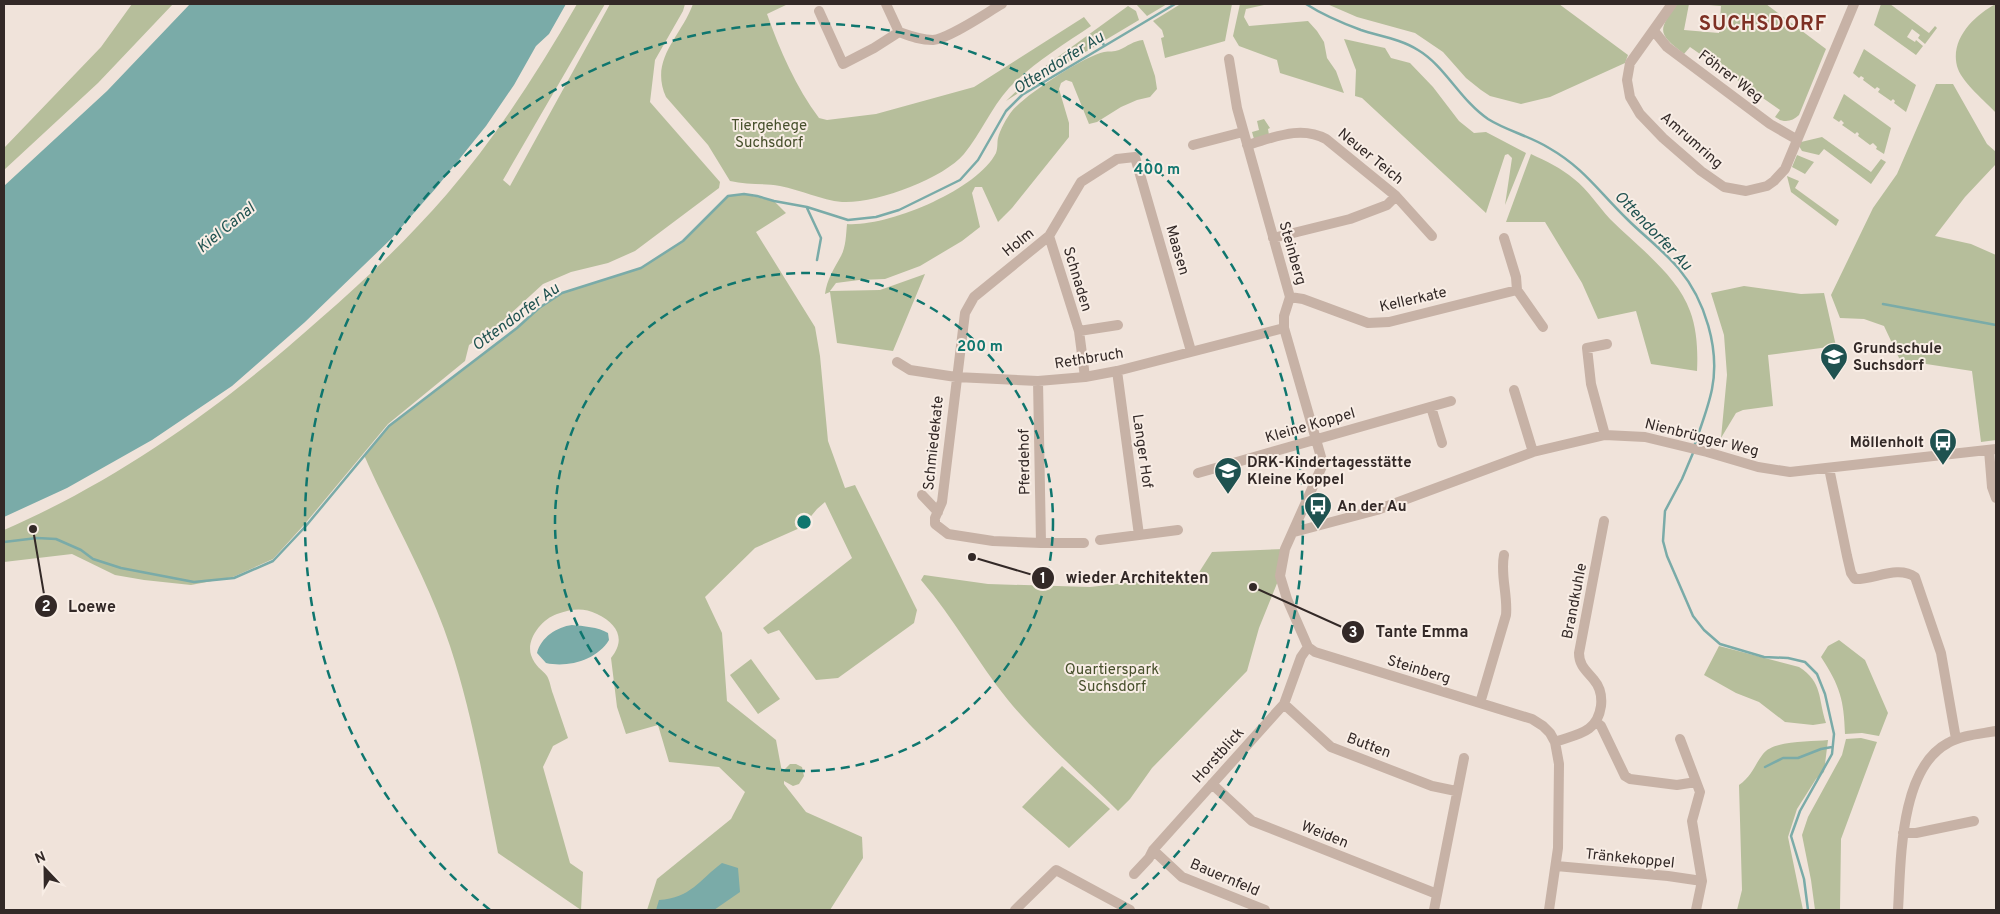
<svg xmlns="http://www.w3.org/2000/svg" width="2000" height="914" font-family="Overpass,sans-serif">
  <style>
    .green { fill: #b6be9b }
    .water { fill: #7aaba8 }
    .lines { fill: none; stroke-linecap: round; stroke-linejoin: round }
    .stream { stroke: #7aaba8; stroke-width: 2.5 }
    .street { stroke: #c7b2a6; stroke-width: 10 }
    .ring { fill: none; stroke: #0f766e; stroke-width: 2.5; stroke-dasharray: 9 6 }
    .labels { text-anchor: middle; stroke-width: 4; stroke-linejoin: round; paint-order: stroke }
    .street-label { font-size: 15px; fill: #332927; stroke: #f8ede5 }
    .park-label { font-size: 15px; fill: #47502c; stroke: #f8ede5 }
    .poi-label { font-size: 15px; font-weight: bold; fill: #332927; stroke: #f8ede5; text-anchor: start }
    .water-label { font-size: 16px; font-style: italic; fill: #1f5250; stroke: #f8ede5 }
    .district-label { font-size: 20px; font-weight: bold; letter-spacing: 1px; fill: #7e3024; stroke: #f8ede5 }
    .centre { fill: #0f766e; stroke: #f8ede5; stroke-width: 2.5 }
    .ring-label { font-size: 15px; text-anchor: middle; font-weight: bold; fill: #0f766e; stroke: #f8ede5; stroke-width: 4; stroke-linejoin: round; paint-order: stroke }
    .leader { fill: none; stroke: #332927; stroke-width: 2 }
    .callout-dot { fill: #332927; stroke: #f8ede5; stroke-width: 2 }
    .mark-label { font-size: 15px; text-anchor: middle; font-weight: bold; fill: #fff }
    .callout-label { font-size: 16px; text-anchor: middle; font-weight: bold; fill: #332927; stroke: #f8ede5; stroke-width: 4; stroke-linejoin: round; paint-order: stroke }
  </style>
  <rect width="100%" height="100%" fill="#f0e3da"/>
  <!-- green -->
  <path class="green" d="M132 4H173L98 83 4 170V148L101 47Z
    M577 4H605L503 180 510 186 610 4H685L683 11 655 60 650 102 720 182 719 188 635 251 608 263 571 272 543 284 497 326 469 345 465 361 388 424 303 526 273 559 233 577 191 585 144 580 115 575 72 554 4 562V530C121 479 225 404 320 319 365 280 408 239 447 194 497 136 539 70 577 4Z
    M693 4H788L767 14C780 51 796 87 819 118L827 120 876 114 974 87 1084 17 1091 26C1063 45 1033 63 1009 88 991 108 981 133 964 154 943 179 875 204 842 202 821 200 801 190 780 186 763 183 746 185 730 181L708 145 666 97C649 59 681 37 693 4Z
    M1136 4H1167L1147 16Z
    M1193 4H1232L1225 41 1165 58 1161 38 1164 37 1162 30 1153 21 1179 5Z
    M1240 4H1288L1264 5 1246 9 1244 17 1249 26 1308 21 1317 31 1324 42 1327 58 1336 71 1344 93 1280 73 1277 60 1239 46 1233 36Z
    M1327 4H1559L1628 55 1625 63 1550 97 1521 104 1490 96 1481 90 1466 78 1443 52 1415 33 1357 17Z
    M1677 4H1689L1684 30 1719 33 1721 6 1697 4H1766L1826 49 1799 115C1792 122 1783 123 1775 117L1780 110 1690 47 1684 54C1658 34 1657 31 1677 4Z
    M1881 4H1890L1929 33 1935 26 1937 28 1925 44 1918 38 1920 35 1912 29 1907 37 1915 42 1916 40 1923 46 1916 55 1874 25Z
    M1996 4V113C1986 102 1963 83 1958 69 1948 41 1974 15 1996 4Z
    M1128 6 1136 11 1139 20 1040 79 1006 101 1033 75Z
    M1344 39 1385 48 1391 58 1410 63 1433 87 1459 121 1474 133 1486 132 1526 153 1505 205 1512 158 1508 154 1505 155 1486 213 1362 98 1355 96 1356 70Z
    M1143 40 1155 76 1157 89 1150 97 1137 100 1121 107 1097 122 1089 124 1072 82 1066 80 1061 83 1059 89 1069 123V137L1012 208 998 222 982 187H975L972 193 980 227 962 241 920 266 885 279 859 280 836 283 830 291 880 290 925 274 893 351 837 343 830 292 825 294C827 279 834 269 841 256 846 247 846 234 847 224 888 227 977 190 996 153 998 148 997 142 998 138 1000 130 1007 117 1012 111 1025 95 1084 56 1104 52 1109 51 1114 52 1119 50 1128 46 1133 41 1143 40Z
    M1864 49 1916 85 1906 112 1894 103 1895 101 1893 99 1891 101 1878 92 1880 89 1877 87 1875 89 1863 80 1864 78 1861 76 1859 78 1853 73Z
    M1936 84H1953L1987 144 1996 152V164L1965 197 1935 236 1971 244 1996 255V440L1981 442 1972 371 1900 360 1884 326 1864 319 1840 318 1831 295 1873 208 1897 174Z
    M1844 94 1891 128 1884 154 1876 149 1877 147 1873 143 1870 145 1858 136 1859 134 1857 132 1855 134 1842 125 1844 123 1841 120 1839 122 1833 118Z
    M1264 119 1270 128 1268 129 1269 135 1254 139 1252 132 1259 130 1257 121Z
    M1822 137 1871 172 1881 159 1886 162 1871 184 1824 149 1819 155 1802 151 1799 146 1801 142Z
    M1531 154C1546 161 1561 168 1574 179 1588 190 1598 206 1610 219 1636 245 1678 276 1690 311 1697 329 1698 352 1697 371L1651 364 1636 311 1598 319 1582 283 1545 222H1506Z
    M1797 155 1814 162 1805 174 1792 167Z
    M1787 176 1799 181 1795 188 1839 220 1836 226 1791 192Z
    M744 194 774 201 786 213 756 232 815 327 820 356 828 441 845 488 855 485 917 610 914 623 838 678 816 680 779 630 768 634 763 628 852 558 825 502 817 509 802 527 755 548 705 597 722 633 727 701 776 740 782 772 790 764H796L802 767 804 776 799 784 793 786 784 781V784L806 812 862 837 863 858 830 910H647L657 879 731 819 745 792 719 767 669 762 658 725 626 734 617 707 611 658C626 640 618 624 597 614 583 607 571 609 557 614 542 619 526 639 531 655 535 667 542 669 547 676 550 681 551 689 553 694 558 709 563 723 568 738L553 746 543 767 570 863 583 872 581 910 498 853C484 783 472 713 450 646 428 579 392 519 364 455L389 426 517 328 539 308 562 293 641 268 683 241 728 196Z
    M1744 286 1801 294 1824 293 1836 346 1768 355 1773 406 1743 410 1736 413 1721 438 1727 375 1724 335 1711 293Z
    M1285 549 1280 576 1259 628 1247 671 1152 768 1130 799 1118 811C1081 774 1042 741 1008 700 977 662 954 618 921 580L924 575 988 584 1090 587 1152 580 1196 577 1212 552Z
    M1839 640 1865 660 1888 713 1879 736 1862 733 1845 734C1844 700 1840 686 1821 657L1828 646Z
    M1719 646 1799 667C1823 682 1818 699 1826 723L1813 725 1785 722 1759 702 1736 693 1704 675Z
    M751 659 780 699 758 714 730 675Z
    M1861 738 1877 742 1841 839 1840 910H1815L1811 880 1802 835 1808 817 1842 755 1846 739Z
    M1828 740 1824 772 1816 779 1797 809 1788 837 1803 910H1737L1742 890 1739 785C1753 775 1753 767 1763 754 1773 740 1811 742 1828 740Z
    M1062 766 1110 809 1069 848 1022 807Z"/>
  <!-- water -->
  <path class="water" d="M190 4H566L549 34 536 46 514 85 486 126 436 188 391 239 305 322 232 386 152 440 67 488 4 517V186L107 91Z
    M572 625C583 626 598 627 608 633L609 640C597 660 568 668 546 663L537 653C541 637 557 627 572 625Z
    M722 863 738 868 740 892 714 910H656L659 900C691 898 699 880 722 863Z"/>
  <g class="lines">
    <!-- stream -->
    <path class="stream" d="M1306 4C1323 15 1342 23 1361 30 1379 36 1401 39 1418 50 1445 66 1460 100 1488 119 1507 131 1530 136 1549 148 1584 168 1599 192 1627 219 1644 236 1664 251 1679 269 1705 300 1720 349 1712 389 1708 409 1700 428 1694 447
      M1100 34 1104 46
      M807 208 821 238 817 260
      M1883 304 1996 325
      M1693 453 1682 479 1665 511 1663 541 1667 556 1693 616 1704 630 1720 644 1764 657 1788 658 1805 662 1817 674 1825 694 1834 734 1832 754 1800 811 1791 836 1804 879 1808 910
      M4 542 37 538 56 539 81 550 93 559 121 568 194 582 234 578 273 561 305 527 389 426 517 328 539 308 562 293 641 268 683 241 728 196 744 194 757 196 774 201 807 207 848 220 876 217 899 210 960 180 978 160 1006 111 1022 95 1175 4
      M1765 767 1783 758H1798L1821 749 1832 747"/>
    <!-- street -->
    <path class="street" d="M886 4 899 32C910 36 920 40 933 40 950 38 986 13 1002 4
      M1672 4 1630 63 1627 80 1630 97 1640 114 1663 138 1701 171 1724 187 1746 191 1767 186 1774 181 1785 169 1854 4
      M819 11 843 64 874 48 899 32
      M1654 31 1667 47 1770 124 1796 139
      M1229 59 1237 108 1290 297 1284 316V328L1323 464 1285 549 1280 576 1287 599 1308 647 1315 652 1532 719 1543 726 1550 733 1555 742 1559 764 1558 848 1549 910
      M1193 145 1243 132
      M1247 145C1273 138 1300 125 1326 139L1396 196 1432 236
      M1049 236 1079 331 1085 377
      M1273 238 1350 219 1387 205 1396 196
      M1517 290 1543 327
      M1290 297 1303 299 1368 323 1389 322 1517 290 1516 277 1504 238
      M1079 331 1118 325
      M897 362 910 370 956 377 1038 381 1085 377 1117 371 1284 328
      M1117 371 1139 535 1178 530
      M1038 381 1041 543H1084
      M1514 390 1533 452
      M1431 407 1442 443
      M1605 435 1591 384 1587 348 1607 344
      M1989 450 1992 487 1996 498
      M1829 468 1847 556 1851 573 1855 579C1873 580 1898 565 1915 577L1941 653 1956 739
      M1198 473 1451 401
      M922 495 938 512
      M1294 532 1377 510 1533 452 1605 435 1645 437 1707 452 1758 467 1790 472 1996 449
      M1100 540 1139 535
      M1041 543 993 541 948 534 935 524V518L942 502 965 313 974 297 1049 236 1081 182 1117 159 1135 157 1191 351
      M1480 703 1506 615C1508 595 1500 575 1504 555
      M1284 704 1331 747 1432 786 1456 791
      M1596 722 1601 726 1625 776 1630 779 1677 785 1696 782
      M1680 739 1700 792 1692 821 1702 881 1696 910
      M1555 742C1576 734 1597 734 1601 706 1602 697 1600 687 1594 680 1587 671 1579 666 1579 653L1604 521
      M1212 784 1252 821 1437 894
      M1903 833H1916L1974 821
      M1153 850 1182 877 1265 910
      M1556 866 1668 876 1702 881
      M1134 874 1149 858 1153 850 1284 704 1301 657 1308 647
      M1015 910 1056 870 1130 910
      M1434 910 1464 758
      M1898 910C1901 863 1899 769 1948 743 1962 735 1980 734 1996 731"/>
  </g>
  <!-- distance rings -->
  <g class="ring">
    <circle cx="804" cy="522" r="249"/>
    <path d="M490 910A499 499 0 1 1 1118 910"/>
  </g>
  <!-- icons -->
  <defs>
    <symbol id="school-pin" viewBox="-11 -11 22 30"><path d="M0 17L-7.5 6A9.5 9.5 0 1 1 7.5 6Z" fill="#1f5250" stroke="#f8ede5"/><path d="M0-5L7-2L0 1L-7-2ZM-4 1L0 2.5L4 1V4Q0 6-4 4Z" fill="#fff"/></symbol>
    <symbol id="bus-pin" viewBox="-11 -11 22 30"><path d="M0 17L-7.5 6A9.5 9.5 0 1 1 7.5 6Z" fill="#1f5250" stroke="#f8ede5"/><path d="M-5-6H5V4H4V6H2V4H-2V6H-4V4H-5ZM-3.5-4V0h7V-4ZM-3.5 1.2v1.5H-2V1.2ZM2 1.2v1.5H3.5V1.2Z" fill="#fff"/></symbol>
  </defs>
  <g fill-rule="evenodd">
    <use href="#school-pin" x="1818" y="341" width="32" height="43"/>
    <use href="#bus-pin" x="1927" y="426" width="32" height="43"/>
    <use href="#school-pin" x="1212" y="455" width="32" height="43"/>
    <use href="#bus-pin" x="1302" y="490" width="32" height="43"/>
  </g>
  <g class="labels">
    <!-- street labels -->
    <g class="street-label">
      <text transform="translate(1731 76) rotate(37)" y="5">Föhrer Weg</text>
      <text transform="translate(1692 140) rotate(41)" y="5">Amrumring</text>
      <text transform="translate(1371 156) rotate(39)" y="5">Neuer Teich</text>
      <text transform="translate(1018 242) rotate(-39)" y="5">Holm</text>
      <text transform="translate(1178 250) rotate(74)" y="5">Maasen</text>
      <text transform="translate(1293 253) rotate(74)" y="5">Steinberg</text>
      <text transform="translate(1078 279) rotate(73)" y="5">Schnaden</text>
      <text transform="translate(1413 299) rotate(-13)" y="5">Kellerkate</text>
      <text transform="translate(1089 358) rotate(-9)" y="5">Rethbruch</text>
      <text transform="translate(1310 425) rotate(-16)" y="5">Kleine Koppel</text>
      <text transform="translate(1702 437) rotate(14)" y="5">Nienbrügger Weg</text>
      <text transform="translate(933 443) rotate(-84)" y="5">Schmiedekate</text>
      <text transform="translate(1143 451) rotate(82)" y="5">Langer Hof</text>
      <text transform="translate(1024 462) rotate(-91)" y="5">Pferdehof</text>
      <text transform="translate(1574 601) rotate(-79)" y="5">Brandkuhle</text>
      <text transform="translate(1419 669) rotate(17)" y="5">Steinberg</text>
      <text transform="translate(1369 745) rotate(21)" y="5">Butten</text>
      <text transform="translate(1218 755) rotate(-48)" y="5">Horstblick</text>
      <text transform="translate(1325 834) rotate(22)" y="5">Weiden</text>
      <text transform="translate(1630 858) rotate(6)" y="5">Tränkekoppel</text>
      <text transform="translate(1225 877) rotate(23)" y="5">Bauernfeld</text>
    </g>
    <!-- park labels -->
    <g class="park-label">
      <text x="769" y="130">Tiergehege<tspan x="769" dy="17">Suchsdorf</tspan></text>
      <text x="1112" y="674">Quartierspark<tspan x="1112" dy="17">Suchsdorf</tspan></text>
    </g>
    <!-- poi labels -->
    <g class="poi-label">
      <text x="1853" y="353">Grundschule<tspan x="1853" dy="17">Suchsdorf</tspan></text>
      <text x="1924" y="447" text-anchor="end">Möllenholt</text>
      <text x="1247" y="467">DRK-Kindertagesstätte<tspan x="1247" dy="17">Kleine Koppel</tspan></text>
      <text x="1337" y="511">An der Au</text>
    </g>
    <!-- water labels -->
    <g class="water-label">
      <text transform="translate(1058 62) rotate(-32)" y="6">Ottendorfer Au</text>
      <text transform="translate(225 227) rotate(-39)" y="6">Kiel Canal</text>
      <text transform="translate(1654 230) rotate(46)" y="6">Ottendorfer Au</text>
      <text transform="translate(515 316) rotate(-36)" y="6">Ottendorfer Au</text>
    </g>
    <!-- district labels -->
    <g class="district-label">
      <text x="1763" y="30">SUCHSDORF</text>
    </g>
  </g>
  <circle cx="804" cy="522" r="8" class="centre"/>
  <g class="ring-label">
    <text x="1157" y="174">400 m</text>
    <text x="980" y="351">200 m</text>
  </g>
  <!-- callouts -->
  <path class="leader" d="M972 557L1043 578M33 529L46 606M1253 587L1353 632"/>
  <g class="callout-dot">
    <circle cx="972" cy="557" r="5"/>
    <circle cx="33" cy="529" r="5"/>
    <circle cx="1253" cy="587" r="5"/>
    <circle cx="1043" cy="578" r="12"/>
    <circle cx="46" cy="606" r="12"/>
    <circle cx="1353" cy="632" r="12"/>
  </g>
  <g class="mark-label">
    <text x="1043" y="583">1</text>
    <text x="46" y="611">2</text>
    <text x="1353" y="637">3</text>
  </g>
  <g class="callout-label">
    <text x="1137" y="583">wieder Architekten</text>
    <text x="92" y="612">Loewe</text>
    <text x="1422" y="637">Tante Emma</text>
  </g>
  <!-- border -->
  <rect width="2000" height="914" fill="none" stroke="#332927" stroke-width="10"/>
  <!-- north arrow -->
  <g transform="translate(45 869) rotate(338)" stroke="#f8ede5" stroke-width="4" paint-order="stroke">
  <path d="M0-4L9 19L0 12L-9 19Z" fill="#332927"/>
  <text y="-8" font-size="14" font-weight="bold" text-anchor="middle" fill="#332927">N</text>
  </g>
</svg>
